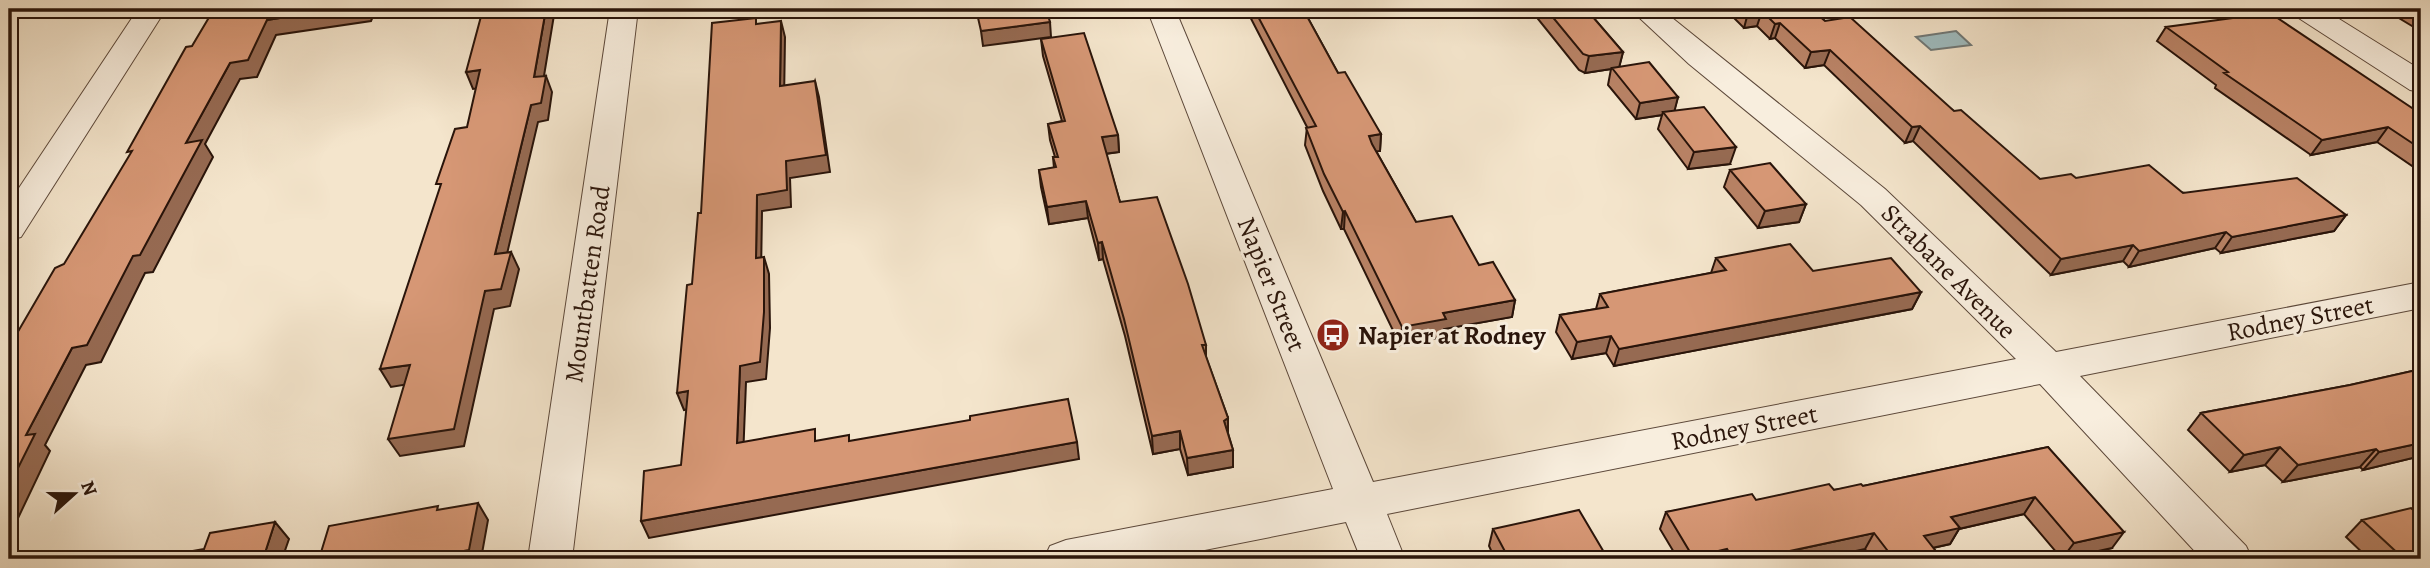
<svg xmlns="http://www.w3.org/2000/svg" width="2430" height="568" font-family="Alegreya,serif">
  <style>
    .water { fill: #9fbdc1; stroke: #707978; stroke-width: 2 }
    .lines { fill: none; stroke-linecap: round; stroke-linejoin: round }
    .minor-casing { stroke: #5c483a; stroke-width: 2 }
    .minor { fill: #f8eede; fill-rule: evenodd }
    .wall { fill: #b88265; stroke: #29140a; stroke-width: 2 }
    .shaded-wall { fill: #966a52; stroke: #29140a; stroke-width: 2 }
    .building { fill: #d69775; stroke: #29140a; stroke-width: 2 }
    .labels { text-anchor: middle; stroke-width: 6; stroke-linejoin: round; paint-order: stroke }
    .street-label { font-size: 26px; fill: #29140a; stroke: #f8eede }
    .poi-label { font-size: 26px; font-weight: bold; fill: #29140a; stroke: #f8eede; text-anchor: start }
  </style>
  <rect width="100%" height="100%" fill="#f4e5cc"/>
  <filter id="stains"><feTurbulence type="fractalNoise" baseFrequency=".00286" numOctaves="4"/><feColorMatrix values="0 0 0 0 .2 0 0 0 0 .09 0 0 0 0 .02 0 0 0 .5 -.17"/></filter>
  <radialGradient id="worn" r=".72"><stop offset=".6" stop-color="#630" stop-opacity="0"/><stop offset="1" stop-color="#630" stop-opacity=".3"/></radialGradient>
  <!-- water -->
  <path class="water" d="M1956 31 1971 45 1931 50 1916 37Z"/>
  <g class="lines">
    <defs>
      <path id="minor" d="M138 9H166L21 237 9 240V203Z
        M610 9H638L572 559H528Z
        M1147 9H1175L1373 482 2016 359 1861 205 1689 64 1630 9H1661L1885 189 2056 352 2421 282V308L2080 376 2246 546 2252 559H2202L2040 384 1387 514 1405 559H1361L1346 522 1159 559H1044L1050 546 1066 540 1333 489Z
        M2290 9H2323L2421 70V92L2410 90 2294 15Z"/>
    </defs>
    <!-- minor casing -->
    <use href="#minor" class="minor-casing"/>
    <!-- minor -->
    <use href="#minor" class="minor"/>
  </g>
  <!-- wall -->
  <path class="wall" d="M1246 9H1303L1338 73 1381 134 1380 151H1376L1416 222 1479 265 1515 300 1512 317 1444 329 1443 337 1400 345 1344 229H1341L1323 191 1305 145 1307 127Z
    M1530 9H1586L1623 52 1619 67 1678 97 1674 111 1730 164 1688 169 1658 129 1662 115 1636 119 1608 85 1611 69 1585 73 1579 70Z
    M1725 9H1811L1825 21 1954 111 2040 179 2076 178 2346 215 2334 231 2221 253 2215 248 2129 267 2123 261 2051 275 1913 141 1905 143 1824 65 1805 68 1775 38 1770 39 1757 26 1744 28Z
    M2384 9H2421V28L2417 29Z
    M2166 27 2421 114V172L2377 142 2311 155 2215 88 2216 85 2157 41Z
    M1041 39 1118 135 1119 152 1106 154 1120 202 1206 345V357L1228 418V433L1233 450V467L1188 475 1180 449 1153 454 1125 336 1103 259 1099 260 1088 218 1049 224 1041 187 1039 170 1054 168 1053 157H1055L1050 140 1048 124 1062 121 1043 56Z
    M1730 170 1806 204 1799 222 1758 228 1724 187Z
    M1716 258 1813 271 1921 292 1912 309 1614 366 1606 353 1572 359 1556 332 1560 315 1596 309 1600 294 1711 273Z
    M2421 369V456L2363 470 2360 467 2283 482 2265 465 2230 472 2188 430 2201 413 2350 385Z
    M2048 447 2112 548 2062 559 2024 514 1959 529 1950 544 1933 548 1942 559H1872L1865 549 1819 559H1678L1660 529 1666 512 1863 486Z
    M2362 520 2421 559H2369L2346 537Z
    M1493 529 1608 559H1495L1489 546Z"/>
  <!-- shaded-wall -->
  <path class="shaded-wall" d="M338 9H376L371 21 276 35 257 77 240 79 205 144 213 157 153 272 145 273 101 362 86 365 45 445 50 451 9 537V486L26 435 72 348 230 63 267 20Z
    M546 9H555L541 94 534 77Z
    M1762 11 1757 26 1744 28 1748 13Z
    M781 21 785 37 784 103 780 86Z
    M1050 22 1051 37 983 46 981 31Z
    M1780 23 1775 38 1770 39 1775 24Z
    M1830 50 1824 65 1805 68 1811 52Z
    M1623 52 1619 68H1612L1611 69 1585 73 1589 56Z
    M480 70 488 87 473 89 466 72Z
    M546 76 552 92 548 120 538 122 503 271 495 254 531 105Z
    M815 81 819 97 830 172 790 178 791 207 762 211 761 275 756 258 757 195 786 161Z
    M1678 97 1674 113 1663 112 1662 115 1636 119 1640 103Z
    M1920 126 1913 141 1905 143 1912 127Z
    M2388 127 2377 142 2311 155 2322 140Z
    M1381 134 1380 151 1367 153 1369 136Z
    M1118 135 1119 152 1103 154 1102 137Z
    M1736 147 1730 164 1688 169 1694 152Z
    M1086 201 1088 218 1049 224 1047 207Z
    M1806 204 1799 222 1758 228 1765 211Z
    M1345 211 1344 229H1341L1343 212Z
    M2346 215 2334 231 2221 253 2232 237Z
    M2226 232 2215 248 2129 267 2139 251Z
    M1102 242 1103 259 1099 260 1098 243Z
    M2133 245 2123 261 2051 275 2061 259Z
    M511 252 519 269 510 306 494 309 464 446 400 456 388 439Z
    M764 257 769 274 770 328 766 379 746 382 743 459 737 443 740 366Z
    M1921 292 1912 309 1614 366 1619 349Z
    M1515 300 1512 317 1444 329 1443 337 1400 345 1402 327 1443 313Z
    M1611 336 1606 353 1572 359 1577 342Z
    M410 365 421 382 391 387 380 369Z
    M688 391 695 408 684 410 677 393Z
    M1228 418V436L1224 421Z
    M1180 431V449L1153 454 1152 436Z
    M1077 442 1079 459 649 538 641 521Z
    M2421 443V456L2363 470 2379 452Z
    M2280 447 2265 465 2230 472 2244 455Z
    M2376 449 2360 467 2283 482 2298 465Z
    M1233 450V467L1188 475 1187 458Z
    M2035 497 2024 514 1959 529 1950 544 1914 552 1924 536 1951 517Z
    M478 503 488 520 481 559H421Z
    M275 522 289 539 282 559H263Z
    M2124 532 2112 548 2062 559 2074 543Z
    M1874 533 1865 549 1819 559H1786L1790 551Z
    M1727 549 1722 559H1692L1693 557Z"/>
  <!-- building -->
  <path class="building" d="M214 9H338L267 20 248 60 230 63 186 143 202 140 140 255 133 256 87 345 72 348 26 435 35 434 9 486V347L55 268 64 264 132 151 127 152 186 47 192 46Z
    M483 9H546L534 77 546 76 541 103 531 105 495 254 511 252 501 289 485 291 454 429 388 439 410 365 380 369 441 184H436L455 129 467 127 480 70 466 72Z
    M976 9H1046L1050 22 981 31Z
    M1254 9H1303L1338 73 1345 72 1381 134 1369 136 1372 144 1416 222 1452 216 1479 265 1493 262 1515 300 1443 313 1446 319 1402 327 1345 211 1343 212 1324 174 1306 128 1316 126Z
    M1546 9H1586L1623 52 1589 56 1583 54Z
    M1744 9H1811L1825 21 1850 17 1954 111 1961 110 2040 179 2071 174 2076 178 2149 165 2183 193 2297 178 2346 215 2232 237 2226 232 2139 251 2133 245 2061 259 1920 126 1912 127 1830 50 1811 52 1780 23 1775 24 1762 11 1748 13Z
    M2270 13 2421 114V149L2388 127 2322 140 2224 73 2228 72 2166 27Z
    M756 18V24L781 21 780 86 815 81 826 155 786 161 787 190 757 195 756 258 764 257V312L760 362 740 366 737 443 815 429V441L849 435V441L970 420V416L1068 399 1077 442 641 521 644 471 681 465 688 391 677 393 687 285 692 284 698 213H701L712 23Z
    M1084 33 1118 135 1102 137 1120 202 1157 197 1188 284 1206 345H1202L1228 418 1224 421 1233 450 1187 458 1180 431 1152 436 1124 319 1102 242 1098 243 1086 201 1047 207 1039 170 1056 167 1053 157H1058L1048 124 1065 121 1041 39Z
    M1649 62 1678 97 1640 103 1612 68Z
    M1704 107 1736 147 1694 152 1663 112Z
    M1770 163 1806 204 1765 211 1730 170Z
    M1790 244 1813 271 1891 258 1921 292 1619 349 1611 336 1577 342 1560 315 1608 307 1600 294 1726 270 1716 258Z
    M2421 369V443L2379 452 2376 449 2298 465 2280 447 2244 455 2201 413 2350 385Z
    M2048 447 2124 532 2074 543 2035 497 1951 517 1960 528 1924 536 1942 559H1894L1874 533 1790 551 1796 559H1733L1727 549 1693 557 1666 512 1752 494 1756 500 1829 484 1834 490 1861 484 1863 486Z
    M478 503 469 550 421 559H319L329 526 438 506 437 510Z
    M2411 508 2421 517V559H2404L2362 520Z
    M1579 510 1608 559H1509L1493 529Z
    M275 522 263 559H158L159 557 204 549 210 533Z"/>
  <!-- icons -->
  <defs>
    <symbol id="bus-disc" viewBox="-11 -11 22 22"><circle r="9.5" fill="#8f2418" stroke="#f8eede"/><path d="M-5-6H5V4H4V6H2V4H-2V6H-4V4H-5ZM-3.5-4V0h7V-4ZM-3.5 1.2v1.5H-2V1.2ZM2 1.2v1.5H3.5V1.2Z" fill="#fff"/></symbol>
  </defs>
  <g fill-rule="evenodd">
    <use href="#bus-disc" x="1314" y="316" width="38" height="38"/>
  </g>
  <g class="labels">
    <!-- street labels -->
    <g class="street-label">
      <text transform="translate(1949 271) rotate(45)" y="9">Strabane Avenue</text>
      <text transform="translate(587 284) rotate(-82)" y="9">Mountbatten Road</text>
      <text transform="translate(1272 284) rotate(68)" y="9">Napier Street</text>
      <text transform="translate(2300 318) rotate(-11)" y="9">Rodney Street</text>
      <text transform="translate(1744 427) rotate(-11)" y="9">Rodney Street</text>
    </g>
    <!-- poi labels -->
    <g class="poi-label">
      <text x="1358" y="344">Napier at Rodney</text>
    </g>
  </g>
  <!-- margin -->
  <rect width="2430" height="568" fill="none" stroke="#f4e5cc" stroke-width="35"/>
  <rect x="10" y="10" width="2409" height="547" fill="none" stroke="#29140a" stroke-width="3.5"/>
  <rect x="18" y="18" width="2395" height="533" fill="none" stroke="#29140a" stroke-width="2"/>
  <!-- north arrow -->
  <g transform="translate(74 494) rotate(69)" stroke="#f8eede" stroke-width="5" paint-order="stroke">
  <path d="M0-5L12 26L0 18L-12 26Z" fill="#29140a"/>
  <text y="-10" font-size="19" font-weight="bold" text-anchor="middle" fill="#29140a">N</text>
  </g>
  <rect width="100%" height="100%" filter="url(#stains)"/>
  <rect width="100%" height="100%" fill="url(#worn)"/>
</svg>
